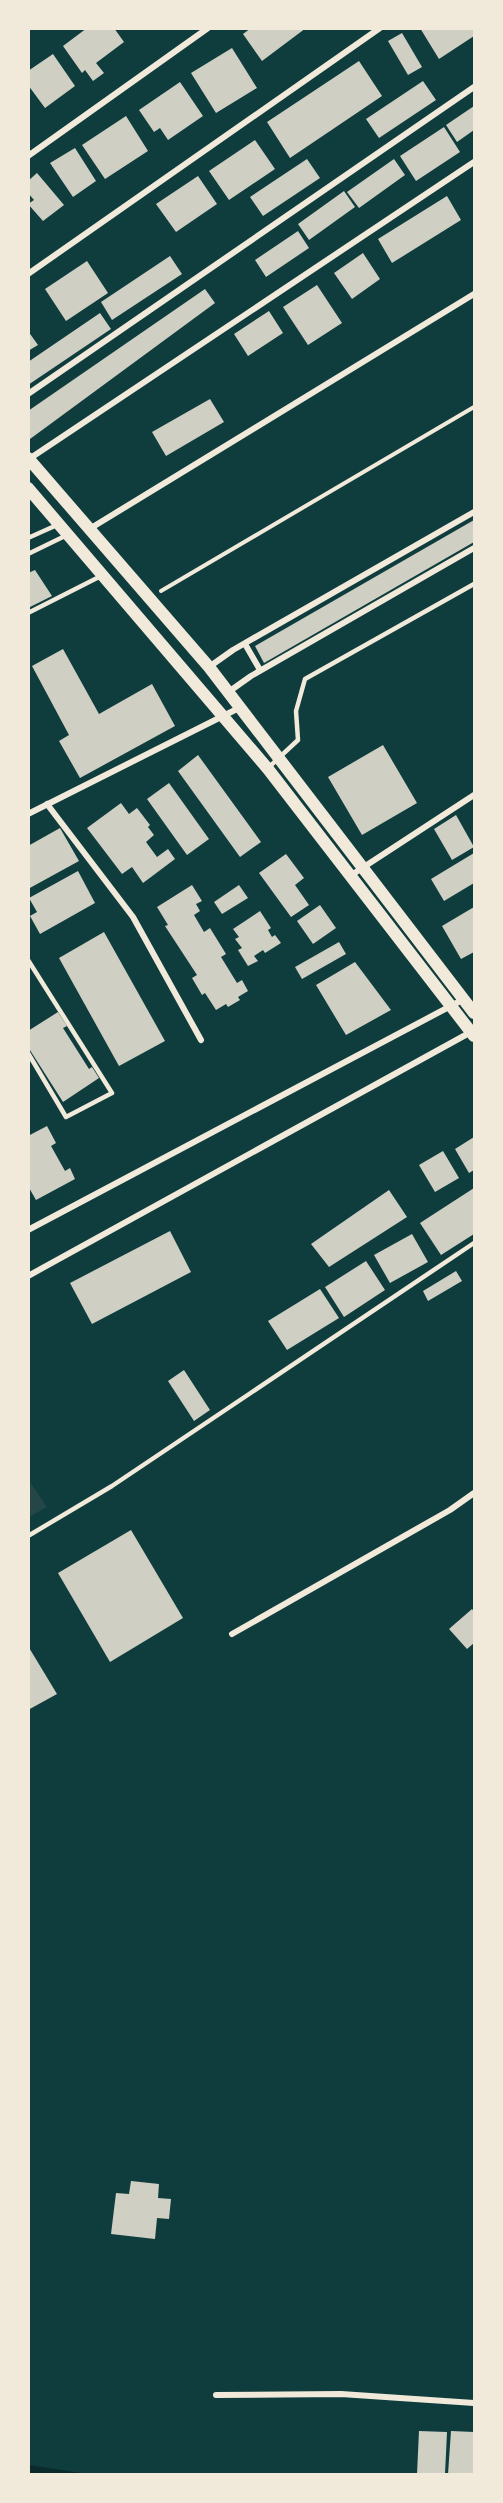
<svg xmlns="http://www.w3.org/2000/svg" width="503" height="2503" font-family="'Work Sans',sans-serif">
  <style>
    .green { fill: #244646 }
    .water { fill: #0a2a2b }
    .building { fill: #cfcfc3 }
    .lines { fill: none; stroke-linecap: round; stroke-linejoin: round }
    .path { stroke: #f1e9da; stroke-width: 4 }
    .service { stroke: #f1e9da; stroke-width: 4.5 }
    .minor { stroke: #f1e9da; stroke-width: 6 }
    .secondary { stroke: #f1e9da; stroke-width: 12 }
  </style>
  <rect width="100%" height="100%" fill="#0f3d3e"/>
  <!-- green -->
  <path class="green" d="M28 1479 47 1507 29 1517H28Z"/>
  <!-- water -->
  <path class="water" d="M29 2465 88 2474H29Z"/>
  <!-- building -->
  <path class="building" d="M87 28H114L124 42 96 63 104 73 93 81 85 70 82 73 63 46Z
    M251 28H306L262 61 243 34Z
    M420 28H474V36L439 59Z
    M402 33 422 67 408 75 388 41Z
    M232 48 257 88 216 113 191 73Z
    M53 54 75 86 45 108 28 85V71Z
    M359 61 382 96 290 158 267 122Z
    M423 81 436 100 379 138 366 119Z
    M180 82 203 116 168 140 160 128 154 132 139 110Z
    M474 106V130L457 142 446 125Z
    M126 116 148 151 105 179 82 145Z
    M444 127 460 152 416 181 400 156Z
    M255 140 275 169 229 200 209 171Z
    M75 148 96 181 73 197 50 163Z
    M307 159 320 178 263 216 250 197Z
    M394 159 405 175 359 208 347 192Z
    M37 173 64 205 43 221 28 204 34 200 28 193V181Z
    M198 176 217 204 176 232 156 204Z
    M344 191 355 207 309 240 298 224Z
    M447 196 461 220 392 263 378 239Z
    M298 231 309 248 266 277 255 260Z
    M363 253 380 279 352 299 334 273Z
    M170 256 182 274 112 320 101 302Z
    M87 261 108 293 66 321 45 289Z
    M317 285 342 323 308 345 283 307Z
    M205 289 215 303 30 439 28 437V411Z
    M269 311 283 333 248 356 234 334Z
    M100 313 111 329 28 385V362Z
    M28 331 38 345 28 351Z
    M210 399 224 422 166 456 152 432Z
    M474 520V542L264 663 255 646Z
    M35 570 52 596 28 608V573Z
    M63 649 99 714 152 684 175 726 80 778 59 741 69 735 32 666Z
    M383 745 417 803 362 835 328 777Z
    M198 755 261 842 240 857 178 771Z
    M169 783 209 839 187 855 147 799Z
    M121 803 129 814 137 808 150 825 148 827 154 835 146 842 157 857 168 849 175 859 143 883 132 867 122 874 87 828Z
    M456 815 474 847 452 860 434 829Z
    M60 828 79 861 28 889V846Z
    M474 853V883L444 901 431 879Z
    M286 854 304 878 295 885 309 905 291 917 259 873Z
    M78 871 95 903 40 934 30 916 37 912 29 898Z
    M192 885 202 901 196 904 200 911 194 915 204 932 210 928 226 954 221 957 237 983 242 980 248 991 238 997 240 1000 228 1007 226 1004 216 1010 205 993 202 995 192 978 197 975 165 926 168 925 157 907Z
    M239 885 248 898 222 914 214 902Z
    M320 905 336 928 313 944 297 921Z
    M474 907V952L461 959 442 926Z
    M260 911 271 928 268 930 272 937 275 935 281 943 265 953 263 950 254 956 258 961 248 966 238 950 242 948 235 939 239 937 233 929Z
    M104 932 165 1041 119 1066 59 958Z
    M339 942 346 954 302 979 295 967Z
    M355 962 391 1010 346 1035 316 985Z
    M58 1012 67 1026 63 1028 89 1069 92 1067 99 1078 63 1102 28 1047V1031Z
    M47 1126 56 1143 51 1146 65 1171 70 1168 75 1179 36 1200 28 1186V1136Z
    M474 1137V1170L469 1173 455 1149Z
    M443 1151 459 1178 435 1192 419 1165Z
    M474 1188V1234L441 1255 420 1223Z
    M389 1190 407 1217 329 1267 311 1244Z
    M170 1231 191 1272 92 1324 70 1283Z
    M412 1234 428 1262 390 1283 374 1255Z
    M366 1261 385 1290 344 1317 325 1287Z
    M456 1271 462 1281 428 1301 423 1291Z
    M320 1289 339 1318 287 1350 268 1321Z
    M184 1370 210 1410 194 1421 168 1381Z
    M131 1530 183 1618 110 1662 58 1573Z
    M472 1609 474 1612V1643L467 1649 449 1629Z
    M28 1646 57 1694 28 1710Z
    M131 2181 159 2184 158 2198 171 2199 169 2219 157 2218 155 2239 111 2234 116 2193 129 2194Z
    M419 2431 447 2432 445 2474H417Z
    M451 2431 474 2432V2474H448Z"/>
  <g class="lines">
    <!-- path -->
    <path class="path" d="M161 591 474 407"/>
    <!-- service -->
    <path class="service" d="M28 538 57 525
      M28 554 65 536
      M28 613 101 576
      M268 768 298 740 296 711 305 679 474 584
      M28 960 112 1093 66 1117 28 1053
      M28 1536 112 1486 474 1243"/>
    <!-- minor -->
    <path class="minor" d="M28 156 208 28
      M28 274 380 28
      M28 394 474 87
      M29 459 474 162
      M91 528 474 294
      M245 644 260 670
      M209 667 233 650 474 512
      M227 693 251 676 474 548
      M47 804 133 917 201 1040
      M28 814 239 708
      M350 876 474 795
      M28 1230 464 999
      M28 1276 471 1032
      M232 1634 450 1510 474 1493
      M216 2395 341 2394 474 2403"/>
    <!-- secondary -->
    <path class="secondary" d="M28 458 209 667 474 1013
      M28 488 268 769 474 1036"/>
  </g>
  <!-- border -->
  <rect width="503" height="2503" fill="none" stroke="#f1e9da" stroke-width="60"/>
</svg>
